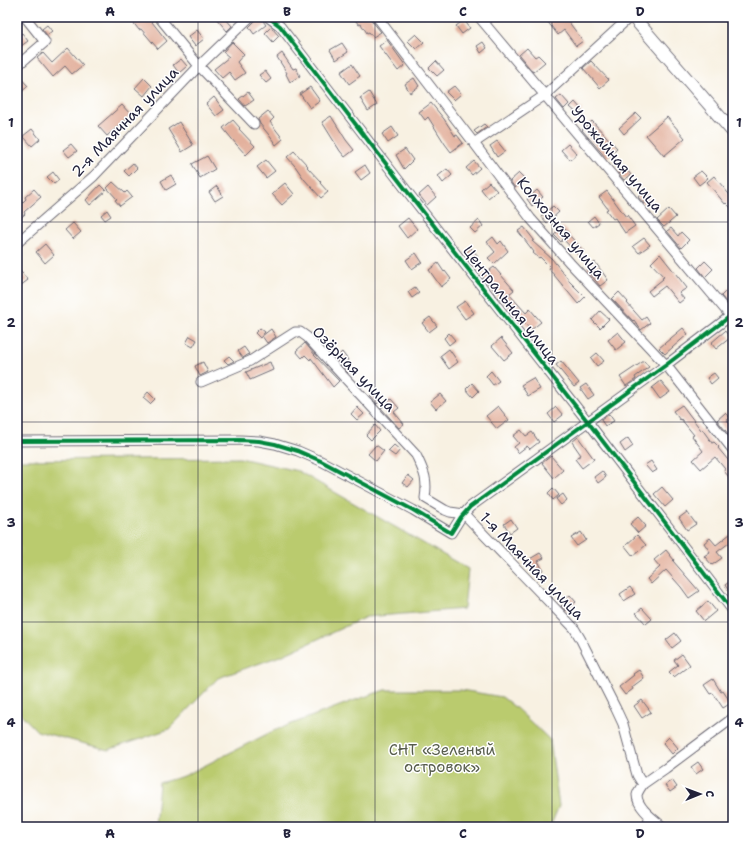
<svg xmlns="http://www.w3.org/2000/svg" width="750" height="844" font-family="'Shantell Sans',sans-serif">
  <style>
    .green { fill: #bacb6e; stroke: #6e7654 }
    .building { fill: #e3b19d }
    .lines { fill: none; stroke-linecap: round; stroke-linejoin: round }
    .street-casing { stroke: #6d6a75; stroke-width: 11 }
    .secondary-casing { stroke: #6d6a75; stroke-width: 14 }
    .street { stroke: #fff; stroke-width: 9 }
    .secondary { stroke: #fff; stroke-width: 12 }
    .cycleway-casing { stroke: #fff; stroke-width: 6 }
    .cycleway { stroke: #00873e; stroke-width: 4 }
    .grid { fill: none; stroke: #22223b; stroke-width: 1; stroke-opacity: 0.55 }
    .labels { text-anchor: middle; stroke-width: 3; stroke-linejoin: round; paint-order: stroke }
    .street-label { font-size: 15px; fill: #22223b; stroke: #fff }
    .park-label { font-size: 15px; fill: #575d4d; stroke: #fff }
    .neatline { fill: none; stroke: #22223b; stroke-width: 1.5 }
    .grid-label { font-size: 13px; text-anchor: middle; font-weight: bold; fill: #22223b }
  </style>
  <rect width="100%" height="100%" fill="#fff"/>
  <filter id="ink" filterUnits="userSpaceOnUse"><feTurbulence type="fractalNoise" baseFrequency=".025" numOctaves="2"/><feDisplacementMap in="SourceGraphic" scale="8" xChannelSelector="R" yChannelSelector="G"/><feConvolveMatrix kernelMatrix="1 2 1 2 8 2 1 2 1" color-interpolation-filters="sRGB"/></filter>
  <filter id="wash" filterUnits="userSpaceOnUse"><feTurbulence type="fractalNoise" baseFrequency=".012" numOctaves="4" result="noise"/><feDisplacementMap in="SourceGraphic" scale="16" xChannelSelector="R" yChannelSelector="G"/><feGaussianBlur stdDeviation="0.9" result="paint"/><feColorMatrix in="noise" values="0 0 0 0 0 0 0 0 0 0 0 0 0 0 0 0 0 1.4 0 .05"/><feComposite in="paint" operator="in"/></filter>
  <g filter="url(#wash)">
    <rect width="100%" height="100%" fill="#f8f1e2"/>
    <!-- green -->
    <path class="green" d="M240 458 298 471 468 569 464 609 366 617 283 655 218 678 169 729 108 750 37 731 17 710V460Z
      M385 690H461L502 697 516 708 550 740 559 806 550 827H155L159 783 184 776 273 731 358 699Z"/>
    <g id="blocks">
      <!-- building -->
      <path class="building" d="M129 17H148L167 41 158 49 141 29 139 30Z
        M215 17H224L232 26 227 31Z
        M259 17H260L266 25 254 34 249 27Z
        M353 17H371L372 21 381 32 373 37 369 32 367 33 361 24 359 25Z
        M544 17H565L583 41 576 46 564 30 558 35Z
        M464 20 470 28 462 34 456 26Z
        M47 25 52 31 47 35 42 29Z
        M271 27 279 36 273 42 265 33Z
        M197 30 204 39 195 46 188 37Z
        M22 33 28 41 17 49V37Z
        M416 34 424 42 416 49 408 41Z
        M387 40 405 65 398 71 379 46Z
        M232 42 244 54 237 62 245 73 235 80 229 72 222 78 214 69 229 57 223 52Z
        M483 42 487 48 481 53 477 46Z
        M342 43 348 52 336 60 330 50Z
        M68 48 83 65 72 74 65 66 53 77 37 58 43 53 52 63Z
        M527 48 535 57 538 55 545 62 533 72 519 55Z
        M282 53 293 69 296 68 300 76 290 82 286 74 287 73 277 57Z
        M181 59 187 66 179 73 173 65Z
        M436 61 444 70 437 76 429 68Z
        M591 61 609 80 600 88 583 68Z
        M352 64 360 76 349 84 341 72Z
        M265 71 271 79 266 83 259 75Z
        M17 74 28 86 17 96Z
        M144 78 152 86 144 96 135 88Z
        M414 78 419 86 410 93 405 84Z
        M454 86 461 94 454 100 446 92Z
        M310 87 320 101 310 108 300 94Z
        M248 92 254 100 245 106 239 99Z
        M369 92 377 105 368 111 360 98Z
        M561 95 569 104 564 109 556 99Z
        M214 97 224 110 216 116 206 104Z
        M575 102 582 110 578 114 570 107Z
        M431 103 444 119 455 136 457 135 463 143 451 152 445 144 428 117 425 120 419 112Z
        M122 105 131 115 107 136 98 126Z
        M268 111 274 118 270 122 283 139 276 145 269 135 260 124 258 119Z
        M636 113 641 118 624 134 619 128Z
        M331 116 346 140 354 150 345 157 340 151 322 122Z
        M667 117 685 138 664 156 646 135Z
        M233 120 240 128 239 129 255 146 246 155 236 144 223 128Z
        M592 121 617 148 606 158 582 130Z
        M179 122 193 145 182 152 168 129Z
        M484 124 487 127 477 134 474 131Z
        M392 127 398 136 388 143 382 134Z
        M32 129 40 139 32 146 23 136Z
        M497 141 505 151 497 157 490 146Z
        M71 144 77 151 69 157 63 150Z
        M568 144 577 154 570 160 561 150Z
        M405 149 413 160 404 169 396 155Z
        M294 151 308 166 307 167 321 182 320 183 328 192 321 198 304 179 295 166 287 157Z
        M207 156 215 169 200 178 192 164Z
        M266 160 275 171 266 178 257 167Z
        M474 161 480 168 472 175 466 168Z
        M133 163 137 168 129 176 124 171Z
        M365 165 370 173 361 180 355 172Z
        M625 167 631 175 624 180 618 173Z
        M447 169 452 175 443 183 438 176Z
        M701 171 708 178 699 185 693 177Z
        M53 172 59 180 54 184 47 177Z
        M519 173 525 179 515 188 510 181Z
        M171 175 176 184 166 190 161 181Z
        M714 176 733 199V210L726 203 725 204 707 182Z
        M113 182 125 193 127 191 132 197 120 206 115 200 117 199 107 188Z
        M489 182 497 191 488 198 481 189Z
        M285 183 294 194 282 205 272 194Z
        M100 185 106 191 90 205 86 200Z
        M217 186 223 196 215 201 209 192Z
        M428 187 436 197 427 205 419 195Z
        M34 189 41 197 24 212 25 214 17 221V204L19 206 26 199 25 197Z
        M537 190 543 197 532 206 527 199Z
        M607 191 626 217 627 215 635 226 625 233 615 218 613 219 606 210 608 209 599 197Z
        M644 191 650 198 644 204 638 197Z
        M553 206 559 212 547 223 541 216Z
        M669 209 676 217 664 227 657 220Z
        M107 210 111 216 105 220 101 215Z
        M594 216 599 223 593 227 588 221Z
        M408 218 417 229 407 238 398 226Z
        M479 220 483 226 475 233 470 228Z
        M73 223 81 232 73 239 65 230Z
        M524 227 534 240 532 241 552 259 569 280V281L585 297 578 304 549 269 550 267 540 257 539 258 533 253 534 252 518 231Z
        M563 227 569 234H568L584 251 579 256 563 239 561 242 554 235Z
        M671 228 678 236 681 232 689 240 681 248 667 231Z
        M493 237 498 244 501 241 508 251 494 264 488 258 495 252 487 242Z
        M644 238 650 245 639 253 633 246Z
        M45 244 54 255 45 263 36 252Z
        M471 248 478 256 472 261 465 253Z
        M416 253 422 262 412 269 406 260Z
        M660 254 687 288 679 293 684 299 679 303 665 286 652 296 648 291 663 279 662 278 664 277 651 263Z
        M705 261 713 269 705 277 698 268Z
        M595 262 608 280 600 286 586 269Z
        M438 263 444 272 445 271 451 279 441 287 429 270Z
        M17 267 28 280 20 286 17 283Z
        M494 267 514 290 509 294 526 313 530 309 541 322 531 330 515 312 514 313 499 297 498 298 494 292 495 291 482 276Z
        M415 287 419 293 412 298 408 292Z
        M729 288 733 292V298L727 303 721 296Z
        M619 292 628 302 627 303 642 320 646 317 650 323 641 330 634 320 633 321 612 299Z
        M465 301 474 313 465 319 456 307Z
        M600 311 609 319 600 328 592 320Z
        M430 317 437 326 429 332 422 323Z
        M260 328 265 332 260 338 255 333Z
        M683 328 688 334 665 354 659 348Z
        M271 329 276 337 267 343 262 336Z
        M725 331 730 338 716 349 711 343Z
        M618 332 626 342 616 350 608 340Z
        M449 333 455 340 449 345 444 338Z
        M190 336 197 340 193 347 186 343Z
        M501 338 513 353 504 360 492 346Z
        M305 343 315 355H314L339 381 333 387 311 358 310 360 305 355 302 358 296 351Z
        M244 347 249 354 243 358 238 351Z
        M449 349 458 362 449 369 440 356Z
        M342 352 348 360 344 364 350 371 348 373 335 358Z
        M597 353 604 361 597 366 591 358Z
        M229 356 234 361 228 364 224 360Z
        M561 361 579 383 574 387 556 365Z
        M644 361 649 367 635 377 636 379 626 386 620 377Z
        M203 362 208 372 200 376 195 366Z
        M270 362 273 370 250 380 246 372Z
        M491 371 499 381 493 385 486 376Z
        M714 373 718 378 711 384 707 378Z
        M533 378 540 389 528 396 521 385Z
        M661 381 670 392 660 399 652 388Z
        M472 383 479 391 473 397 466 389Z
        M586 384 594 395 588 399 580 388Z
        M148 392 155 399 150 404 143 398Z
        M372 394 379 402 377 404 370 396Z
        M440 394 446 401 436 409 430 402Z
        M391 399 399 408 394 412 404 424 399 428 381 408Z
        M682 405 701 430 702 429 712 443 714 442 719 447 718 448 733 466V482L724 471 725 469 715 457 701 469 693 460 703 451 692 436 694 435 681 419 680 420 673 411Z
        M498 406 509 420 497 429 486 416Z
        M357 407 364 414 357 420 351 414Z
        M556 407 563 415 554 422 548 414Z
        M725 413 730 418 727 420 733 428V440L717 420Z
        M609 414 614 421 605 426 601 420Z
        M375 425 380 431 371 440 366 435Z
        M521 430 526 436 532 432 539 442 530 449 527 446 518 453 514 447 519 443 513 436Z
        M578 437 594 459 582 468 575 459 581 455 572 442Z
        M628 438 633 446 625 452 620 444Z
        M376 445 384 451 376 461 368 454Z
        M394 445 400 450 395 456 388 451Z
        M551 456 563 470 554 478 542 463Z
        M651 461 657 470 652 473 645 465Z
        M602 471 606 477 598 483 594 477Z
        M408 475 414 480 408 487 402 483Z
        M662 487 673 500 665 507 654 494Z
        M553 488 559 495 553 500 548 493Z
        M563 494 567 500 561 505 556 499Z
        M687 512 696 524 687 530 679 518Z
        M638 517 646 526 638 533 630 524Z
        M511 519 517 528 510 533 504 524Z
        M581 532 586 540 577 546 571 538Z
        M730 534 733 539V540L717 552 722 558 712 565 704 556 710 552 704 543 710 538 716 545Z
        M637 535 646 545 633 556 625 546Z
        M666 550 674 560 673 561 699 591 689 598 681 587 666 570 651 584 647 579 660 567 654 560Z
        M540 553 544 558 538 561 543 570 535 573 528 560Z
        M733 579V597L725 585Z
        M630 587 635 594 624 601 620 594Z
        M570 595 576 602 566 611 561 606 566 602 564 600Z
        M708 601 716 611 704 621 696 611Z
        M642 608 652 619 646 624 636 613Z
        M675 633 681 641 672 648 666 640Z
        M682 654 690 665 674 677 669 672 678 665 674 660Z
        M639 670 644 678 632 687 633 689 625 695 619 687 634 675 633 674Z
        M713 679 721 692 723 691 731 703 723 708 713 693 710 694 704 685Z
        M642 700 651 712 642 718 634 706Z
        M669 737 678 748 672 754 663 743Z
        M698 762 703 769 696 774 691 767Z
        M672 780 677 787 670 792 665 785Z"/>
    </g>
  </g>
  <g filter="url(#ink)">
    <use href="#blocks" fill-opacity="0" stroke="#6d6a75" stroke-width="1"/>
    <g class="lines">
      <defs>
        <path id="street" d="M159 17 199 66 254 124
          M268 17 280 26 410 195 588 422 733 611
          M377 17 474 143 531 219 570 263 666 365 733 450
          M479 17 733 319
          M17 66 45 42 25 17
          M474 143 545 95 630 17
          M17 243 94 176 199 66 250 17
          M201 382 250 361 295 332H300L307 337 416 455C424 472 428 479 425 498L445 510 450 512 464 514 522 574 574 628 580 638 616 709 623 724 637 775 640 780 643 784C641 787 638 791 637 795 637 808 655 820 663 827
          M17 441 240 440 259 441 275 444 298 451 321 461 413 510 451 533 461 517 470 507 666 365 733 314
          M643 784 666 768 733 718
          M648 827 649 816"/>
        <path id="secondary" d="M633 17 733 132"/>
      </defs>
      <!-- street casing -->
      <use href="#street" class="street-casing"/>
      <!-- secondary casing -->
      <use href="#secondary" class="secondary-casing"/>
      <!-- street -->
      <use href="#street" class="street"/>
      <!-- secondary -->
      <use href="#secondary" class="secondary"/>
      <defs>
        <path id="cycleway" d="M268 17 280 26 410 195 588 422 733 611
          M17 441 240 440 259 441 275 444 298 451 321 461 413 510 451 533 461 517 470 507 666 365 733 314"/>
      </defs>
      <!-- cycleway casing -->
      <use href="#cycleway" class="cycleway-casing"/>
      <!-- cycleway -->
      <use href="#cycleway" class="cycleway"/>
    </g>
  </g>
  <!-- grid -->
  <path class="grid" d="M198 17V827M375 17V827M552 17V827M17 222H733M17 422H733M17 622H733"/>
  <g class="labels">
    <!-- street labels -->
    <g class="street-label">
      <text transform="translate(125 122) rotate(-46)" y="5">2-я Маячная улица</text>
      <text transform="translate(617 159) rotate(50)" y="5">Урожайная улица</text>
      <text transform="translate(561 228) rotate(50)" y="5">Колхозная улица</text>
      <text transform="translate(511 305) rotate(52)" y="5">Центральная улица</text>
      <text transform="translate(354 369) rotate(46)" y="5">Озёрная улица</text>
      <text transform="translate(532 566) rotate(46)" y="5">1-я Маячная улица</text>
    </g>
    <!-- park labels -->
    <g class="park-label">
      <text x="442" y="755">СНТ «Зеленый<tspan x="442" dy="17">островок»</tspan></text>
    </g>
  </g>
  <!-- margin -->
  <rect width="750" height="844" fill="none" stroke="#fff" stroke-width="44"/>
  <!-- north arrow -->
  <g transform="translate(700 794) rotate(89)" stroke="#ffffff" stroke-width="3" paint-order="stroke">
  <path d="M0-3L7 15L0 10L-7 15Z" fill="#22223b"/>
  <text y="-6" font-size="11" font-weight="bold" text-anchor="middle" fill="#22223b">С</text>
  </g>
  <rect x="22" y="22" width="706" height="800" class="neatline"/>
  <g class="grid-label">
    <text x="110" y="16">A</text>
    <text x="287" y="16">B</text>
    <text x="463" y="16">C</text>
    <text x="640" y="16">D</text>
    <text x="11" y="127">1</text>
    <text x="739" y="127">1</text>
    <text x="11" y="327">2</text>
    <text x="739" y="327">2</text>
    <text x="11" y="527">3</text>
    <text x="739" y="527">3</text>
    <text x="11" y="727">4</text>
    <text x="739" y="727">4</text>
    <text x="110" y="838">A</text>
    <text x="287" y="838">B</text>
    <text x="463" y="838">C</text>
    <text x="640" y="838">D</text>
  </g>
</svg>
